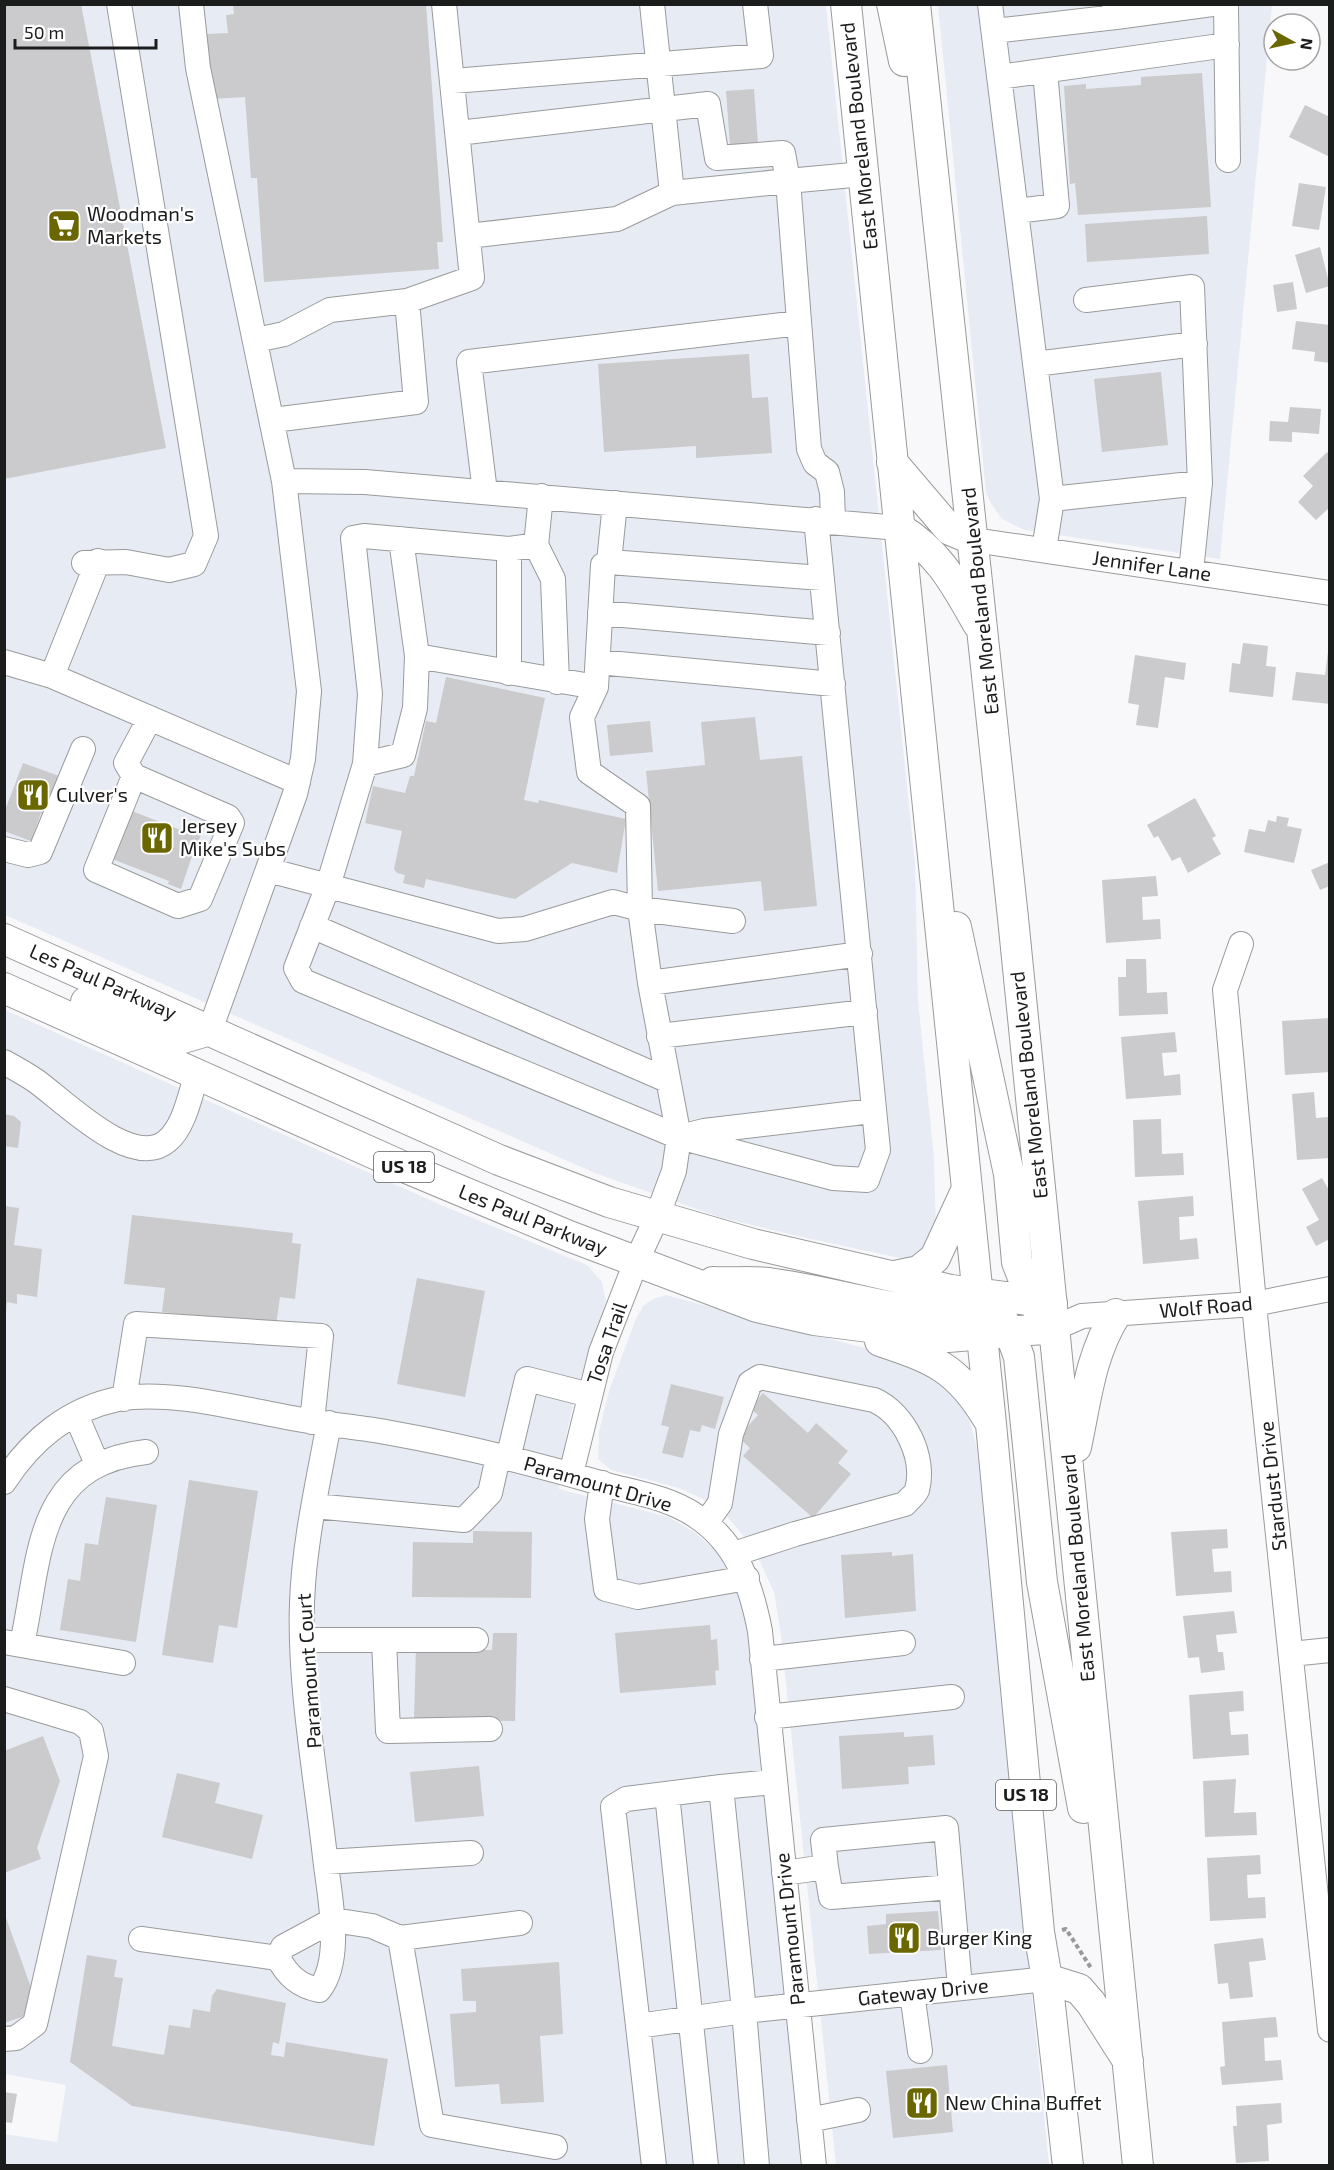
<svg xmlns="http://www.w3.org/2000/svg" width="1334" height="2170" font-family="'Exo 2',sans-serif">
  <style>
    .built { fill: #e7ecf4 }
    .building { fill: #cbcacc }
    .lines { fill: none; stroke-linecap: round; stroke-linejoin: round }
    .minor-casing { stroke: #999a9b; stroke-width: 26 }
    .major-casing { stroke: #999a9b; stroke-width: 32 }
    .path { stroke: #99999a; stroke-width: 4; stroke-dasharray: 4.5 3; stroke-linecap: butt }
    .minor { stroke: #fff; stroke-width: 24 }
    .major { stroke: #fff; stroke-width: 30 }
    .labels { text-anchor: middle; stroke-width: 4.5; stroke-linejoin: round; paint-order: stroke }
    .shield { fill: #fff; stroke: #5f6060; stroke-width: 1.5 }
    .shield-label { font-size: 18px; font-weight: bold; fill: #1b1c1c }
    .street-label { font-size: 20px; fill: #1b1c1c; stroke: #fff }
    .poi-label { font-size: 20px; fill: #1b1c1c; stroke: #fff; text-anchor: start }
  </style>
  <rect width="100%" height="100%" fill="#f8f8fa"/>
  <!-- built -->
  <path class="built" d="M5 5H826L915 863 918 1000 934 1158 936 1233 916 1258 904 1259 797 1236 719 1217 595 1173 5 915Z
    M938 5H1272L1220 559 1024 530 1002 519 992 505 986 493Z
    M5 1010 441 1205 587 1265 602 1282 606 1301 575 1395 566 1437 559 1489 669 1517 694 1532 717 1551 733 1574 748 1627 803 2165 5 2166 4 2134 57 2142 66 2085 5 2074Z
    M666 1295 883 1353 930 1370 961 1402 970 1422 977 1448 1049 2165H836L781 1636 774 1592 753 1547 724 1513 703 1499 679 1488 611 1470 598 1459 599 1431 609 1391 635 1321 643 1306 653 1299Z"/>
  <!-- building -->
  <path class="building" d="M4 4H81L166 448 4 479Z
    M233 4H426L443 242H437L439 269 264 282 257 178H251L245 97 212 99 207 34 228 33 226 15 234 14Z
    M1202 73 1211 207 1078 215 1075 183 1070 184 1064 86 1086 84V89L1141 85V77Z
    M754 89 758 144 730 146 726 91Z
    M1305 105 1330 117V157L1289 137Z
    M1299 183 1326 187 1319 230 1292 226Z
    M1207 216 1209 254 1087 262 1085 224Z
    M1320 247 1330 286 1306 293 1295 255Z
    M1293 282 1297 309 1277 312 1273 285Z
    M1296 321 1330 325V363L1314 361 1315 352 1292 349Z
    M749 354 752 398 768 397 772 453 696 458V446L604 452 598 364Z
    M1161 372 1168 445 1102 452 1094 379Z
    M1290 407 1321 409 1319 434 1292 432V442L1269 441 1270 421 1288 422Z
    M1327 452 1330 454V507L1316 520 1298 502 1313 486 1303 476Z
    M1243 643 1268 646 1266 666 1276 667 1273 697 1229 692 1232 663 1240 664Z
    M1328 652 1330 704 1292 700 1296 672 1325 675Z
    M1135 655 1186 663 1184 680 1165 677 1158 728 1136 725 1139 705 1128 703Z
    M446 677 545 698 524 800 538 803 539 800 626 819 617 873 572 863 515 899 426 879 424 888 403 883 405 875 397 873 394 869 402 831 365 823 373 786 405 793 410 776H414L426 721 436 723Z
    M755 717 760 760 802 756 817 906 764 911 761 881 658 891 646 771 705 765 701 722Z
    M650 721 653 752 610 756 607 725Z
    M23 763 62 777 47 816 41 813 31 841 4 831V813Z
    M1195 798 1216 836 1212 838 1221 854 1188 873 1180 857 1172 861 1158 836 1154 838 1147 825Z
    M127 809 188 833 189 831 201 835 197 846 199 847 196 857 192 856 181 889 168 884 169 881 107 857Z
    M1277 816 1289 818 1287 826 1302 829 1294 863 1244 852 1249 829 1265 832 1268 820 1276 822Z
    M1330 862V886L1320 890 1311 870Z
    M1156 876 1158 896 1142 897 1143 920 1160 919 1161 939 1106 943 1102 880Z
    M1126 959H1146L1147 993 1167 992 1168 1014 1119 1016 1118 977H1126Z
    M1330 1018V1072L1285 1075 1282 1021Z
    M1175 1032 1177 1052 1162 1053 1164 1076 1180 1074 1181 1095 1126 1099 1121 1037Z
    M1314 1092 1316 1118 1328 1117 1330 1158 1297 1160 1292 1094Z
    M4 1114 14 1116 21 1122 18 1148 4 1146Z
    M1161 1119 1162 1154 1183 1153 1184 1175 1135 1177 1133 1120Z
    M1322 1178 1330 1192V1239L1316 1246 1306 1227 1319 1220 1302 1189Z
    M1193 1196 1194 1216 1179 1217 1180 1240 1197 1238 1199 1259 1143 1264 1138 1201Z
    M4 1206 19 1208 14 1245 42 1249 37 1297 17 1294V1304L7 1302 6 1313Z
    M132 1215 293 1233 292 1243 301 1244 295 1299 280 1297 276 1325 162 1312 165 1288 124 1284Z
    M417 1278 485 1291 465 1397 397 1384Z
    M671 1384 724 1397 715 1429 702 1425 700 1432 690 1430 683 1458 662 1453 669 1427 661 1425Z
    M763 1393 808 1433 816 1423 848 1451 838 1463 851 1474 813 1518 743 1456 750 1448 738 1437 758 1415 750 1408Z
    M189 1480 258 1491 237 1628 219 1625 213 1663 162 1655Z
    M106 1497 157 1505 136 1642 60 1630 68 1579 80 1581 85 1543 98 1545Z
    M1227 1529 1228 1548 1212 1549 1214 1572 1231 1571 1232 1592 1176 1596 1171 1532Z
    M473 1531 532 1532 531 1598 412 1597 413 1542 473 1543Z
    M892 1552V1556L913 1554 916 1611 845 1618 841 1555Z
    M1234 1611 1237 1633 1216 1635 1218 1652H1223L1225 1670 1201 1673 1199 1657 1188 1658 1183 1616Z
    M710 1625 711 1640 717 1639 719 1670 715 1671 716 1685 620 1693 615 1633Z
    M493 1633H517L515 1721 414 1719 416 1648 492 1650Z
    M1243 1691 1244 1711 1229 1712 1231 1735 1248 1734 1249 1755 1193 1759 1189 1695Z
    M904 1732V1737L933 1735 935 1765 908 1767 909 1784 842 1789 839 1736Z
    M43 1736 60 1781 37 1848 41 1859 4 1873V1751Z
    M479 1766 484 1816 415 1822 410 1772Z
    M177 1773 220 1783 215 1803 263 1815 252 1859 162 1837Z
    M1236 1779 1234 1813 1256 1812 1257 1835 1205 1837 1203 1781Z
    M1260 1855 1261 1874 1247 1875 1248 1898 1265 1897 1266 1918 1210 1921 1207 1858Z
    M938 1911 941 1950 869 1954 867 1926 886 1924V1914Z
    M5 1915 33 1993 25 2016 4 2023Z
    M1263 1938 1266 1960 1249 1962 1253 1997 1230 1999 1228 1983 1218 1984 1214 1944Z
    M87 1955 117 1960 114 1977 123 1978 112 2046 164 2055 169 2025 190 2028 193 2009 210 2012 212 1996 217 1989 286 2003 279 2044 273 2042 271 2055 284 2057 286 2042 388 2059 374 2146 132 2106 70 2062Z
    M559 1962 563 2034 540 2036 544 2102 501 2104 499 2084 455 2087 450 2014 476 2012V2001H463L461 1969Z
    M1276 2017 1278 2037 1264 2038 1265 2061 1281 2060 1283 2080 1222 2085 1220 2067 1225 2066 1222 2022Z
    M947 2065 953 2132 893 2138 886 2071Z
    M4 2092 17 2094 12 2123 4 2122Z
    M1281 2103 1282 2123 1267 2125 1269 2161 1236 2163 1233 2126H1237L1236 2106Z"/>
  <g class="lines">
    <defs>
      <path id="minor" d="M191 4 198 68 284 481 309 691 303 759 295 794 210 1030
        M990 4 1052 499 1200 483
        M1114 4 1116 17 1212 4
        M1226 4 1228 160
        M994 31 1116 17
        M999 77 1227 45
        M453 81 761 56 755 4
        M458 133 708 104 717 158 783 153 788 181 672 193 652 4
        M1016 211 1057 206 1045 71
        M468 236 617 219 672 193
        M1086 300 1192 287 1200 483 1191 572
        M407 301 472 278 444 4
        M256 340 284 334 330 310 407 301 416 402 273 420
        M1035 364 1195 344
        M284 481 365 482 899 528
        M485 492 469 362 799 323
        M541 496 536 545 509 549 364 536 353 538 370 694 365 764 328 886 296 968 303 981 679 1137 833 1178 867 1180 878 1150 816 519
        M833 521 832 492 827 472 815 463 809 449 788 181 863 174
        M401 539 417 656
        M974 540 1330 593
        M536 545 553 579 557 682
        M509 549V673
        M1044 550 1052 499
        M98 561 52 676 298 782
        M609 562 615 503
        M84 563 126 562 169 570 194 564 206 536 119 4
        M600 613 828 633
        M4 662 52 676
        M598 662 833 684
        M365 764 403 755 415 708 417 656 596 687
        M134 776 96 870 178 906 200 899 232 823 228 817 134 776 126 763 150 718
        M4 849 28 855 40 852 83 749
        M268 870 498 931 525 929 613 902 640 909 650 983 679 1137 674 1171 657 1217 636 1262 601 1352 571 1474
        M733 921 640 909 638 806 589 772 582 717 596 687 603 565 609 562 822 578
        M312 926 667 1080
        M1241 944 1225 990 1257 1335 1330 2030
        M650 983 860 954
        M659 1036 865 1012
        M4 1062C15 1068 26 1074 36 1081 63 1100 132 1171 167 1141 185 1126 190 1094 197 1074
        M684 1136 704 1131 872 1111
        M1055 1328 1082 1316 1254 1304 1330 1289
        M124 1399 136 1324 321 1336 312 1422
        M76 1415 97 1464
        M329 1423C318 1483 304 1543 302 1603 299 1684 316 1776 325 1857 329 1894 344 1959 319 1990 299 1986 288 1976 278 1958L283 1947 333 1920 372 1926 400 1938 520 1923
        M508 1459 527 1379 590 1395
        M4 1482C31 1440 69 1409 118 1399 170 1389 244 1410 297 1419 329 1425 360 1427 391 1433 464 1446 536 1464 607 1485 637 1493 670 1498 696 1516 737 1543 751 1585 760 1631L814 2166
        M602 1483 597 1519 606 1589 638 1597 747 1578
        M314 1506 464 1520 490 1493 498 1457
        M706 1523 720 1503 731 1434 750 1383 760 1377 874 1400C904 1413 926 1457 917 1490 915 1495 908 1500 905 1504L795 1534 734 1554
        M302 1640H476
        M384 1640 388 1731 490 1729
        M4 1642 123 1663
        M22 1644C41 1558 34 1464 146 1452
        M1291 1654 1330 1650
        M762 1659 903 1643
        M4 1699 80 1722 91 1731 96 1756 35 2024 16 2038 4 2039
        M767 1717 952 1697
        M721 1787 773 1782
        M667 1794 706 2166
        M326 1862 471 1853
        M826 1867 831 1897 951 1887
        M784 1873 826 1867 823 1840 946 1828 960 1987
        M400 1938 432 2125 555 2147
        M141 1939 278 1958
        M912 1993 920 2051
        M638 2026 744 2011 757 2166
        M809 2120 858 2110
        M654 2166 613 1807 626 1799 721 1787 744 2011 1047 1979"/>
      <path id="major" d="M846 4 991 1424 1039 1932 1047 1979 1068 2166
        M892 4 904 61
        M915 4 1013 918 1138 2166
        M892 462 950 530 974 540
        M899 528C940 553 955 584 978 624
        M956 927 1009 1174 1017 1262 1032 1301 1042 1314
        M4 939 499 1160 609 1202 753 1244 951 1290 1052 1303
        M4 988 404 1167 569 1236 757 1307 814 1320 948 1337 1055 1328
        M86 1002 166 1036 183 1038 210 1030
        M895 1276 919 1271 935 1258 965 1193
        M713 1282C732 1283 751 1281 769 1283 843 1293 917 1320 992 1317
        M1000 1316 1010 1332 1019 1357 1042 1582 1083 1808
        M880 1341C934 1359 958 1368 988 1419
        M1076 1447C1086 1401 1090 1355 1116 1314
        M1047 1979 1079 1989 1091 2003 1128 2061"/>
    </defs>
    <!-- minor casing -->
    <use href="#minor" class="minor-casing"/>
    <!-- major casing -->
    <use href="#major" class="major-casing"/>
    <!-- path -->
    <path class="path" d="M1062 1930 1066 1929 1091 1968"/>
    <!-- minor -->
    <use href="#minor" class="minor"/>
    <!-- major -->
    <use href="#major" class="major"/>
  </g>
  <!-- icons -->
  <defs>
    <symbol id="supermarket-square" viewBox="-11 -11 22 22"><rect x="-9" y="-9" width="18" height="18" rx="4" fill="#6b6700" stroke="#fff"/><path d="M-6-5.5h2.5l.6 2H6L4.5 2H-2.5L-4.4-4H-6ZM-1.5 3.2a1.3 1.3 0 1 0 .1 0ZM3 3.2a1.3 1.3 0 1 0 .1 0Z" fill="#fff"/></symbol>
    <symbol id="restaurant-square" viewBox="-11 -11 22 22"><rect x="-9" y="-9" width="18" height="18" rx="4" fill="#6b6700" stroke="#fff"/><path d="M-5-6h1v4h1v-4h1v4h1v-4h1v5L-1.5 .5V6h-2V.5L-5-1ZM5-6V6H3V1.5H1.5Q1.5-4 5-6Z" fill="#fff"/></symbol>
  </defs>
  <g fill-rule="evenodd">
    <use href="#supermarket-square" x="45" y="207" width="38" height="38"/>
    <use href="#restaurant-square" x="14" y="776" width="38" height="38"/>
    <use href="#restaurant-square" x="138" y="819" width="38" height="38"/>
    <use href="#restaurant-square" x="885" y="1919" width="38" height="38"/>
    <use href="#restaurant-square" x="903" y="2084" width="38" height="38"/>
  </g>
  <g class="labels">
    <!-- shield labels -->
    <g class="shield">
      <rect x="374" y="1152" width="60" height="30" rx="4.5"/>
      <rect x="996" y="1780" width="60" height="30" rx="4.5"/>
    </g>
    <g class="shield-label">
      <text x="404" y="1173">US 18</text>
      <text x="1026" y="1801">US 18</text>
    </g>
    <!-- street labels -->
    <g class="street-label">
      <text transform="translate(859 136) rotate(-96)" y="7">East Moreland Boulevard</text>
      <text transform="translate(1152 566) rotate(8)" y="7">Jennifer Lane</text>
      <text transform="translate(980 601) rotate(-96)" y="7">East Moreland Boulevard</text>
      <text transform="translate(103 982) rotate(24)" y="7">Les Paul Parkway</text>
      <text transform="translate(1029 1085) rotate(-96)" y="7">East Moreland Boulevard</text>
      <text transform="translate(533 1220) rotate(22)" y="7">Les Paul Parkway</text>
      <text transform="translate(1206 1307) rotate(-5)" y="7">Wolf Road</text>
      <text transform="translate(607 1343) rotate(-71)" y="7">Tosa Trail</text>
      <text transform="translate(598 1484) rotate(16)" y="7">Paramount Drive</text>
      <text transform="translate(1273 1486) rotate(-96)" y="7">Stardust Drive</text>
      <text transform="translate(1078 1568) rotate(-95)" y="7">East Moreland Boulevard</text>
      <text transform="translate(309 1671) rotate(-94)" y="7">Paramount Court</text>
      <text transform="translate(790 1929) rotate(-96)" y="7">Paramount Drive</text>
      <text transform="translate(923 1992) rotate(-6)" y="7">Gateway Drive</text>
    </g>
    <!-- poi labels -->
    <g class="poi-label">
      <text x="87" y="221">Woodman's<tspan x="87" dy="23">Markets</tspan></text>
      <text x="56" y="802">Culver's</text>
      <text x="180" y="833">Jersey<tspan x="180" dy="23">Mike's Subs</tspan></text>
      <text x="927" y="1945">Burger King</text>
      <text x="945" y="2110">New China Buffet</text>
    </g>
  </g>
  <!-- border -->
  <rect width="1334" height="2170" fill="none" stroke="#1b1c1c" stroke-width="12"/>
  <!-- north arrow -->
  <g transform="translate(1292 42) rotate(98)"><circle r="28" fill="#ffffff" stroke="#a4a4a4" stroke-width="1.5"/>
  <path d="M0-4.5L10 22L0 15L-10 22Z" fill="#6b6700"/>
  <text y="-9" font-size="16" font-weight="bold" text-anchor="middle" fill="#1b1c1c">N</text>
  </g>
  <!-- scale -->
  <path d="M15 39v9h141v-9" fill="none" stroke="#1b1c1c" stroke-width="3"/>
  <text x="24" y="39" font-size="18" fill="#1b1c1c" stroke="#ffffff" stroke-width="4.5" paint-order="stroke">50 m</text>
</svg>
